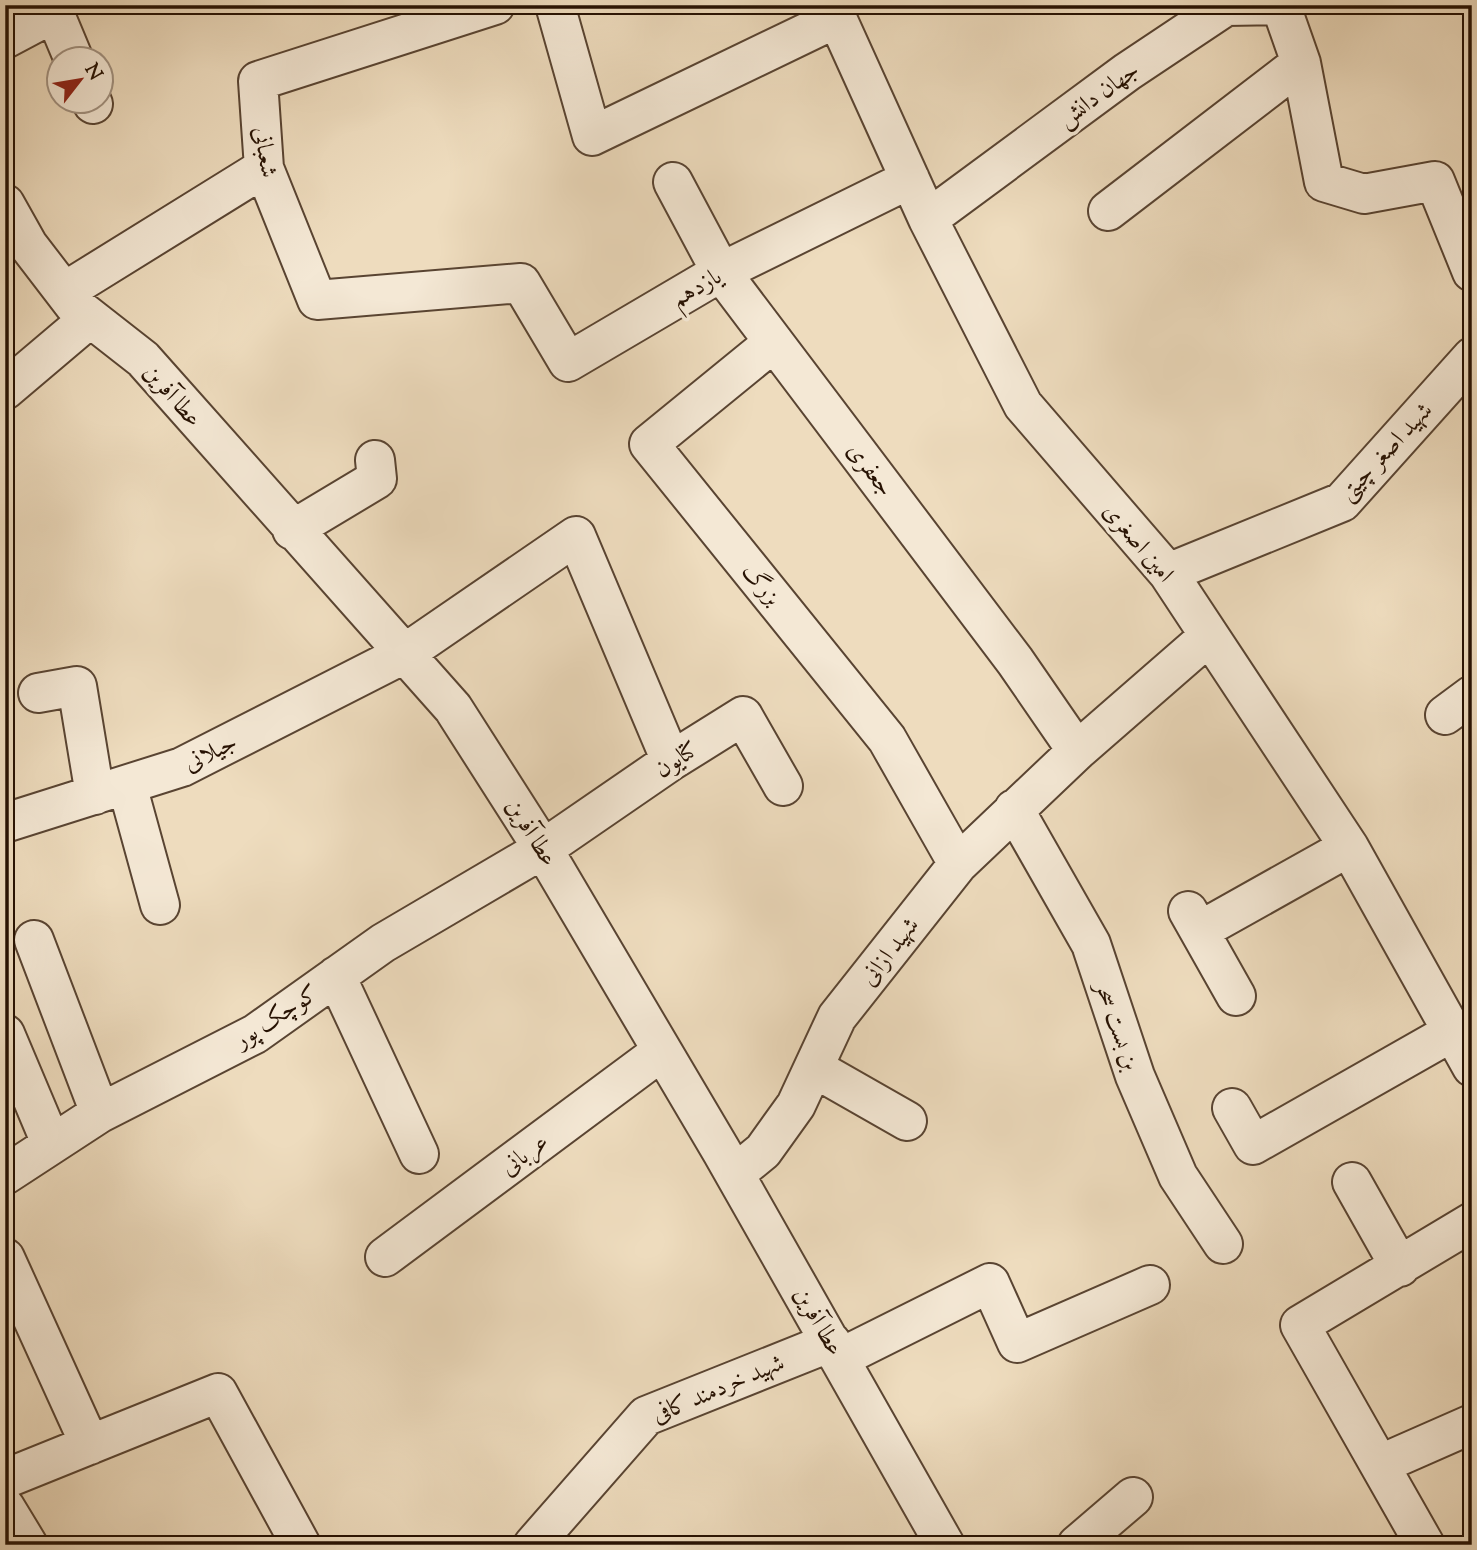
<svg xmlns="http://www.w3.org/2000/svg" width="1477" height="1550" font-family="'Sorts Mill Goudy',Amiri,serif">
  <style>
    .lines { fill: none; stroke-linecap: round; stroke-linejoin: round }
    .minor-casing { stroke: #594432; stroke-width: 42 }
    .minor { stroke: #f4e8d5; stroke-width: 38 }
    .labels { text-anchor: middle; stroke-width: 7; stroke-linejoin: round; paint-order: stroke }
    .street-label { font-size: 24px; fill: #271203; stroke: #f4e8d5 }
  </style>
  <rect width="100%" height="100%" fill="#eedcbe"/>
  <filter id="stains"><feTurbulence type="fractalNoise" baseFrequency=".00286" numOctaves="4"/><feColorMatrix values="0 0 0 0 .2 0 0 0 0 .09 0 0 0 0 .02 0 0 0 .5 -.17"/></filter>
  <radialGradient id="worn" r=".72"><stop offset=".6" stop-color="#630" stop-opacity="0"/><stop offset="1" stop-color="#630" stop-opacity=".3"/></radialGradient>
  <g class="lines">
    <defs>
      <path id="minor" d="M51 5 74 60
        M495 5 258 81 264 168 317 300 521 283 568 362 721 272 910 179
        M555 5 592 136 837 18
        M831 5 928 219 1023 405 1168 573 1349 847 1472 1067
        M1281 6 1301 63 1324 182 1364 194 1435 181 1472 272
        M5 39 54 13
        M92 102 93 104
        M673 182 721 272 1015 661 1077 751
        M5 204 28 245 74 305 143 359 453 708 543 849 722 1152 945 1545
        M1108 211 1301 63
        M928 219 1127 72 1226 6 1282 5
        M64 292 264 168
        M774 342 649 444 887 739 958 864
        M5 390 90 318
        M292 530 377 479 375 460
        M1168 573 1342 502 1472 357
        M38 693 77 686 95 795
        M1445 715 1472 695
        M127 785 160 905
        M1014 809 1091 944 1135 1076 1178 1176 1223 1244
        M5 823 182 767 404 654 576 536 671 761
        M1188 911 1236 996
        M1201 930 1349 847
        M34 940 100 1113
        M336 976 419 1154
        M5 1034 51 1143
        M814 1068 907 1121
        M1232 1108 1253 1145 1452 1032
        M735 1174 763 1151 796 1105 837 1017 958 864 1077 751 1209 636
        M5 1175 100 1113 255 1034 383 943 543 849 671 761 743 716 783 786
        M1352 1182 1400 1267
        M385 1257 662 1051
        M5 1258 90 1445
        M840 1358 990 1283 1017 1343 1150 1285
        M1381 1464 1472 1424
        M5 1479 218 1393 301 1545
        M5 1507 28 1545
        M533 1545 646 1416 831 1342
        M1077 1545 1133 1497
        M1425 1545 1300 1325 1472 1222"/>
    </defs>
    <!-- minor casing -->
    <use href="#minor" class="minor-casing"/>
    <!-- minor -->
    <use href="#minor" class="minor"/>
  </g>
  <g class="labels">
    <!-- street labels -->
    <g class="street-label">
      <text transform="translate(1098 94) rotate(-36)" y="8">جهان دانش</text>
      <text transform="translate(266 152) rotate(81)" y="8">شعبانی</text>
      <text transform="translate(696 287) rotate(-30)" y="8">یازدهم</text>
      <text transform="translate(173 395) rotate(49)" y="8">عطا آفرین</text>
      <text transform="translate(1385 451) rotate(-47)" y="8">شهید اصغر چیتی</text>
      <text transform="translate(871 469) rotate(53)" y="8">جعفری</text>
      <text transform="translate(1139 542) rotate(50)" y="8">امین اصغری</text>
      <text transform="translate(762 584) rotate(51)" y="8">بزرگ</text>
      <text transform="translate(210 752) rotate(-26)" y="8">جیلانی</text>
      <text transform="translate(676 759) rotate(-33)" y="8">کتایون</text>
      <text transform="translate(532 832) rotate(58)" y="8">عطا آفرین</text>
      <text transform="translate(889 951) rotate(-52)" y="8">شهید ازانی</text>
      <text transform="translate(276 1016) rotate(-33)" y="8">کوچک پور</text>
      <text transform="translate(1118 1026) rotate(72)" y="8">بن بست سحر</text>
      <text transform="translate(524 1154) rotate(-37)" y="8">عربانی</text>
      <text transform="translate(819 1321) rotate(60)" y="8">عطا آفرین</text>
      <text transform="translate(718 1388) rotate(-23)" y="8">شهید خردمند کافی</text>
    </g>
  </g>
  <!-- margin -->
  <rect width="1477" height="1550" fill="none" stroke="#eedcbe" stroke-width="28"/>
  <rect x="7" y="7" width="1463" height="1536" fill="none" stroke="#271203" stroke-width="3.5"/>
  <rect x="14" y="14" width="1449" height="1522" fill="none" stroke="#271203" stroke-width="2"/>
  <!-- north arrow -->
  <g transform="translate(80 80) rotate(59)"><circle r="33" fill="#f4e8d5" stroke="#a29281" stroke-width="2"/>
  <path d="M0-5L12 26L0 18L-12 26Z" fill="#8f2418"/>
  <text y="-10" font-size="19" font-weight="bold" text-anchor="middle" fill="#271203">N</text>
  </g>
  <rect width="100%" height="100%" filter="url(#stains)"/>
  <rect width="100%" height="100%" fill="url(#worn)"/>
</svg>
